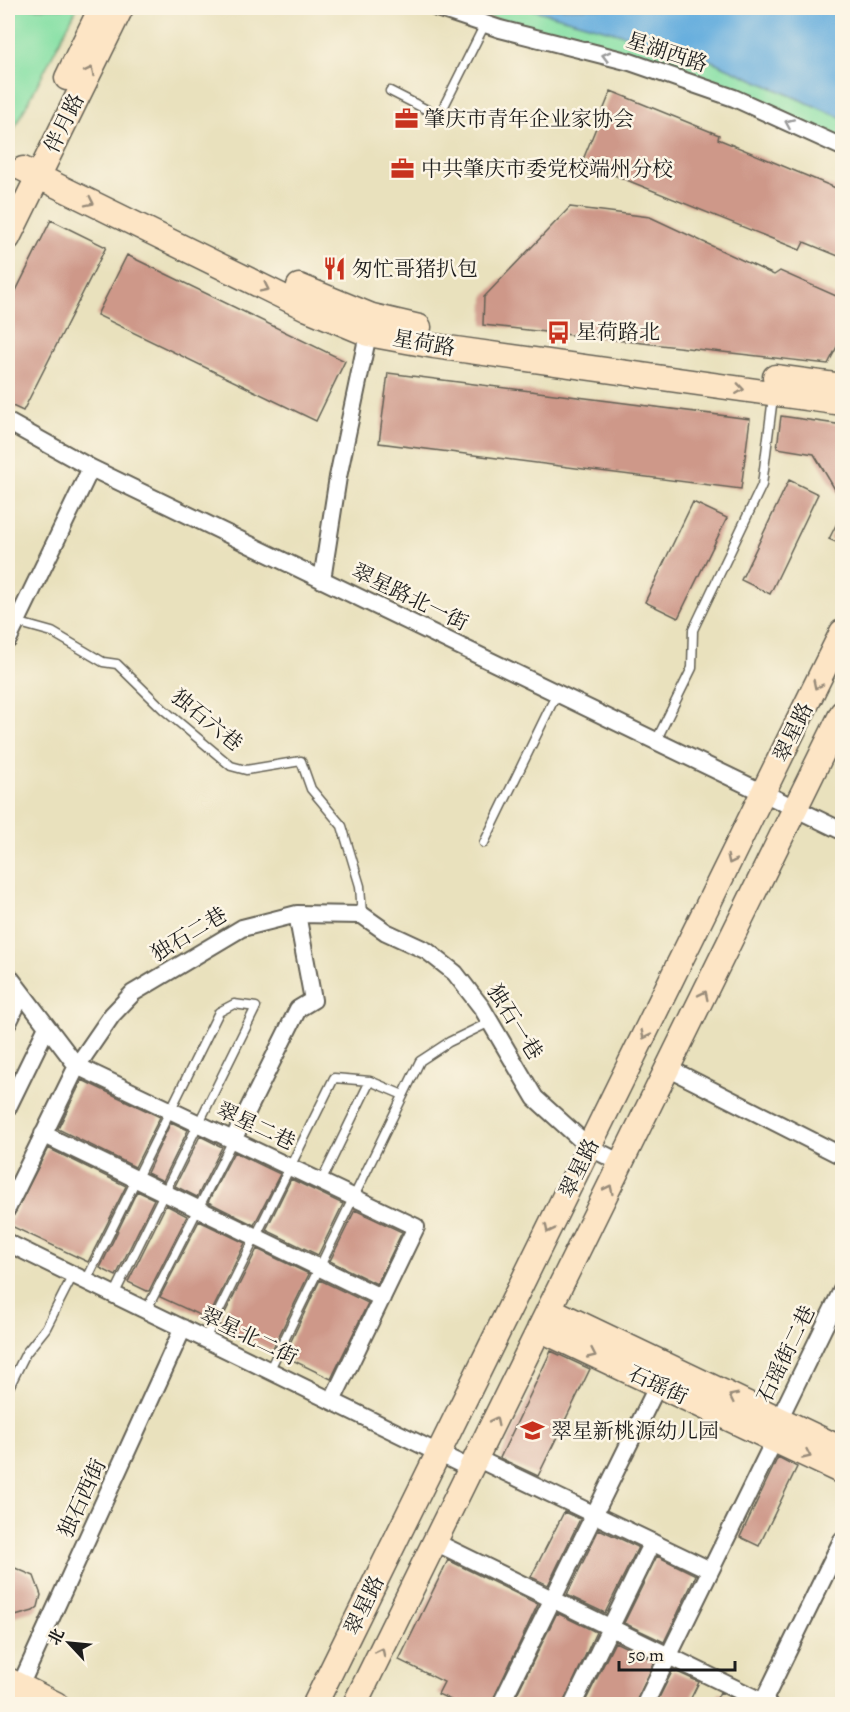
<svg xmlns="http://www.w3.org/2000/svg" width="850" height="1712" font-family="Alegreya,'Noto Serif SC',serif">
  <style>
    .green { fill: #86e0a5; stroke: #517e60; stroke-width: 1.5 }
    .water { fill: #67afde; stroke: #42667d; stroke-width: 1.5 }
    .building { fill: #ce9889 }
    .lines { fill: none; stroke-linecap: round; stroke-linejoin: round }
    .lane-casing { stroke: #646154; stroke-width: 11 }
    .street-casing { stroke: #646154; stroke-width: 20 }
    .secondary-casing { stroke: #646154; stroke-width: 27 }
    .lane { stroke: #fff; stroke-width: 8 }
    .street { stroke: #fff; stroke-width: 16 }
    .secondary { stroke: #fde5c5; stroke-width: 24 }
    .oneway { stroke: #999 }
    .oneway2 { stroke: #988b79 }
    .labels { text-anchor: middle; stroke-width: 5; stroke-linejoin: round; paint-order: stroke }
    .street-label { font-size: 21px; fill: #1c1c1c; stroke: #fcf5e5 }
    .poi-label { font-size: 21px; fill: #1c1c1c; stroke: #fcf5e5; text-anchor: start }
  </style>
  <rect width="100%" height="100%" fill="#fcf5e5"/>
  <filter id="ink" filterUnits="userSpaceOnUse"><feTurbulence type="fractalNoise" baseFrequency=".0167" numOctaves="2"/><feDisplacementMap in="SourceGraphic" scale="12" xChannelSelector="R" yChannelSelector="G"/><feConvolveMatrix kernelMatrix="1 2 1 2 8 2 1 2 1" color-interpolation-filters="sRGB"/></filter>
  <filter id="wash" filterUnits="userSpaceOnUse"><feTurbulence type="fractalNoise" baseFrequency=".008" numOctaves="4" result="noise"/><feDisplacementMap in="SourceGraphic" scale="24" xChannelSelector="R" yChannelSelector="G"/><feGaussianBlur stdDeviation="1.35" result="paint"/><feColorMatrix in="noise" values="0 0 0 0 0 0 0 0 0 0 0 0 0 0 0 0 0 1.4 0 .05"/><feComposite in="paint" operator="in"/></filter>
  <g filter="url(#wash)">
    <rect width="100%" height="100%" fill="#e9e1bd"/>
    <!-- green -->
    <path class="green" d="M8 8H77L8 141Z
      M458 8H527L669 47 682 48 842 118V144L652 63Z"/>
    <!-- water -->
    <path class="water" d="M527 8H842V118L682 48 669 47Z"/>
    <g id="blocks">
      <!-- building -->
      <path class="building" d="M611 91 719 135 718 139 843 191V258L804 242 800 250 582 162Z
        M570 207 650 217 774 275 780 271 843 299V335L828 364 483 325 484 297Z
        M51 220 106 247 23 411 8 404V307Z
        M127 255 345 361 316 421 97 315Z
        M388 373 750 419 741 489 379 443Z
        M781 416 843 425V503L814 454 777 448Z
        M789 480 818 494 770 594 741 580Z
        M693 502 727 518 678 618 645 602Z
        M843 511V545L829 539Z
        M82 1080 160 1117 135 1167 58 1129Z
        M171 1122 188 1130 163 1181 147 1173Z
        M200 1136 222 1147 197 1197 175 1186Z
        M48 1148 126 1186 88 1262 9 1225Z
        M234 1152 280 1174 254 1225 208 1202Z
        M291 1179 343 1204 318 1255 266 1230Z
        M137 1191 154 1199 116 1276 100 1268Z
        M166 1205 187 1216 149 1291H147L128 1282Z
        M355 1210 402 1232 377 1284 330 1261Z
        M199 1221 245 1243 208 1319 160 1297Z
        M257 1249 309 1274 272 1350 219 1325Z
        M320 1280 368 1303 331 1379 284 1356Z
        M551 1351 590 1369 538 1476 500 1458Z
        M778 1457 797 1467 759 1546 740 1537Z
        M564 1512 580 1519 548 1585 531 1577Z
        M599 1529 638 1547 605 1613 567 1595Z
        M657 1556 696 1575 664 1642 624 1623Z
        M448 1560 538 1604 491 1704H459L438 1694 444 1682 399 1660Z
        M8 1565 34 1576 41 1595 38 1607 33 1611 8 1618Z
        M557 1613 596 1632 563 1704H512Z
        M615 1642 655 1661 635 1704H584Z
        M673 1670 699 1682 688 1704H656Z
        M720 1692 744 1704H714Z"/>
    </g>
  </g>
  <g filter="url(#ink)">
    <use href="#blocks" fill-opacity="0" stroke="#646154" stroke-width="1.5"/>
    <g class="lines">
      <defs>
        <path id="lane" d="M390 91 439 116 485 24
          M16 622 52 632 103 662 117 664 163 709 231 766 246 770 301 761 311 789 342 826 360 886 362 915
          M656 741 692 668 693 630 762 485 773 397
          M484 843 557 693
          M321 1182 370 1081
          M86 1281 219 1012 234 1004 256 1007 114 1295
          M146 1311 233 1140
          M205 1339 334 1078 370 1081 403 1095
          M269 1371 420 1061 449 1042 490 1022
          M8 1389 26 1353 46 1328 73 1275"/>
        <path id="street" d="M437 8 500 29 630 62 734 98 842 147
          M8 422 91 468 842 831
          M322 580 338 477 368 334
          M8 640 91 468
          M8 975 77 1066 416 1227 332 1401
          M8 1023 22 994
          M668 1068 842 1156
          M8 1107 47 1027
          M43 1134 382 1298
          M233 1140 298 1009 313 1000 297 914
          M8 1207 77 1066 112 1015 133 993 242 928 297 914 362 915 386 932 427 951 455 973 482 1008 535 1098 589 1147 621 1163
          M8 1243 471 1469
          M476 1458 710 1570
          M435 1542 763 1702
          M20 1686 183 1328
          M501 1704 658 1385
          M573 1704 652 1542
          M645 1704 771 1447 770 1438 842 1290
          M768 1704 763 1702 842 1540"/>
        <path id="secondary" d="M67 78 101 8
          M23 169 308 309 368 334 434 346 842 403
          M8 238 121 8
          M299 286 372 316 419 327
          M775 377 842 386
          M549 1309 842 1449
          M539 1329 842 1472
          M8 1680 56 1704
          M8 1704H9
          M315 1704 842 632
          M355 1704 842 713"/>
      </defs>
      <!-- lane casing -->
      <use href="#lane" class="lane-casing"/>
      <!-- street casing -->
      <use href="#street" class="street-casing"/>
      <!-- secondary casing -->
      <use href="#secondary" class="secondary-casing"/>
      <!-- lane -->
      <use href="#lane" class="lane"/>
      <!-- street -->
      <use href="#street" class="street"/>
      <!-- secondary -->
      <use href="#secondary" class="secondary"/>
    </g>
    <!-- one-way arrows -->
    <defs><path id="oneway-chevron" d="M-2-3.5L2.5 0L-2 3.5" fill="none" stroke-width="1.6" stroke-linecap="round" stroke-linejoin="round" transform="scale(1.5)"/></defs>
    <g class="oneway">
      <use href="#oneway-chevron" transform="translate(606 56) rotate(-166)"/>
      <use href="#oneway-chevron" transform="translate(789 123) rotate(-156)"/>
    </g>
    <g class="oneway2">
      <use href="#oneway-chevron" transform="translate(90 71) rotate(-64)"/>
      <use href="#oneway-chevron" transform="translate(90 202) rotate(26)"/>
      <use href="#oneway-chevron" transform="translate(265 288) rotate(26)"/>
      <use href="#oneway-chevron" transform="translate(740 389) rotate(8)"/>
      <use href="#oneway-chevron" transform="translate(817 685) rotate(116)"/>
      <use href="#oneway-chevron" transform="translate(731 860) rotate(116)"/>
      <use href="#oneway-chevron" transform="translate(704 995) rotate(-64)"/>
      <use href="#oneway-chevron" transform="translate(645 1035) rotate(116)"/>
      <use href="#oneway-chevron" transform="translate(609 1189) rotate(-64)"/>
      <use href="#oneway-chevron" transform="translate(549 1229) rotate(116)"/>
      <use href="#oneway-chevron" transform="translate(592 1354) rotate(25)"/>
      <use href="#oneway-chevron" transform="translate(733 1397) rotate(-154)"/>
      <use href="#oneway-chevron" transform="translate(495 1421) rotate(-64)"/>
      <use href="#oneway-chevron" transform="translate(807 1455) rotate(25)"/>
      <use href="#oneway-chevron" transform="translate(381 1652) rotate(-64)"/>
    </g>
  </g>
  <!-- icons -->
  <defs>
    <symbol id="office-bare" viewBox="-9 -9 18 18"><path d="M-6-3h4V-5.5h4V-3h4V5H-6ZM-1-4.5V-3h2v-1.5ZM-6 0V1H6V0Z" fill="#c8321e" stroke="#fcf5e5" stroke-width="2.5" paint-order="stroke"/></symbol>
    <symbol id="restaurant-bare" viewBox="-9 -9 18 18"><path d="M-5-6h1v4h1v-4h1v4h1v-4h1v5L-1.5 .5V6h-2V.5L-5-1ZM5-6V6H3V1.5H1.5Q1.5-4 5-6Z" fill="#c8321e" stroke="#fcf5e5" stroke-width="2.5" paint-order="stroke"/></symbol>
    <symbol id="bus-bare" viewBox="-9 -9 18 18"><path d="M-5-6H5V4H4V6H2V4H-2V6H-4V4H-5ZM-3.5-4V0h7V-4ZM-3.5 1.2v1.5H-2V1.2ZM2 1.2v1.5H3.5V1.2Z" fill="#c8321e" stroke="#fcf5e5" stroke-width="2.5" paint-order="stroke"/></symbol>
    <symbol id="school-bare" viewBox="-9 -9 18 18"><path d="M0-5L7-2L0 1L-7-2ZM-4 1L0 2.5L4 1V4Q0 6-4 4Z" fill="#c8321e" stroke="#fcf5e5" stroke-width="2.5" paint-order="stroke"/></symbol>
  </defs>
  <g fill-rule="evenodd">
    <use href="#office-bare" x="390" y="102" width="33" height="33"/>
    <use href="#office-bare" x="386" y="152" width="33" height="33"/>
    <use href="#restaurant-bare" x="318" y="252" width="33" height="33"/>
    <use href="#bus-bare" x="542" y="316" width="33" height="33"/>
    <use href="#school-bare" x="516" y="1414" width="33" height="33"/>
  </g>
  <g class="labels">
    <!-- street labels -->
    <g class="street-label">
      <text transform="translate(667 52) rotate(18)" y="7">星湖西路</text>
      <text transform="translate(64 123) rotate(-64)" y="7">伴月路</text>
      <text transform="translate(424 343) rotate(10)" y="7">星荷路</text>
      <text transform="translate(410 597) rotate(26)" y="7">翠星路北一街</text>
      <text transform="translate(207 720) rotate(39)" y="7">独石六巷</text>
      <text transform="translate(793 732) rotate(-64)" y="7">翠星路</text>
      <text transform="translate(189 934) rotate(-31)" y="7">独石二巷</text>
      <text transform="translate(515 1022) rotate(58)" y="7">独石一巷</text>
      <text transform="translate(256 1126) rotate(25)" y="7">翠星二巷</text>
      <text transform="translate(579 1168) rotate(-64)" y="7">翠星路</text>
      <text transform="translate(249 1336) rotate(26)" y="7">翠星北二街</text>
      <text transform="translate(786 1354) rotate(-64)" y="7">石瑶街二巷</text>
      <text transform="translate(658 1385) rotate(25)" y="7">石瑶街</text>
      <text transform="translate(82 1498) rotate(-65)" y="7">独石西街</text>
      <text transform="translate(364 1605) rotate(-64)" y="7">翠星路</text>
    </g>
    <!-- poi labels -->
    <g class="poi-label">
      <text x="424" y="126">肇庆市青年企业家协会</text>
      <text x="421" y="176">中共肇庆市委党校端州分校</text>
      <text x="352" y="276">匆忙哥猪扒包</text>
      <text x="576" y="339">星荷路北</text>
      <text x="551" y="1438">翠星新桃源幼儿园</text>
    </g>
  </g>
  <!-- margin -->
  <rect width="850" height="1712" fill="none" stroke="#fcf5e5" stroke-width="30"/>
  <!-- north arrow -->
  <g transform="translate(69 1643) rotate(296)" stroke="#fcf5e5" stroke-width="4.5" paint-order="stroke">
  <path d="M0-4.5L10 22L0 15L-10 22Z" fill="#1c1c1c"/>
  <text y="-9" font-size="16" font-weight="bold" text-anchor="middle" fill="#1c1c1c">北</text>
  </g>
  <!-- scale -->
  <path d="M619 1661v9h116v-9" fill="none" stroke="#1c1c1c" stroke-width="3"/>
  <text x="628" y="1661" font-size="18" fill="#1c1c1c" stroke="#fcf5e5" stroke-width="4.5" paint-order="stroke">50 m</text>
</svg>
